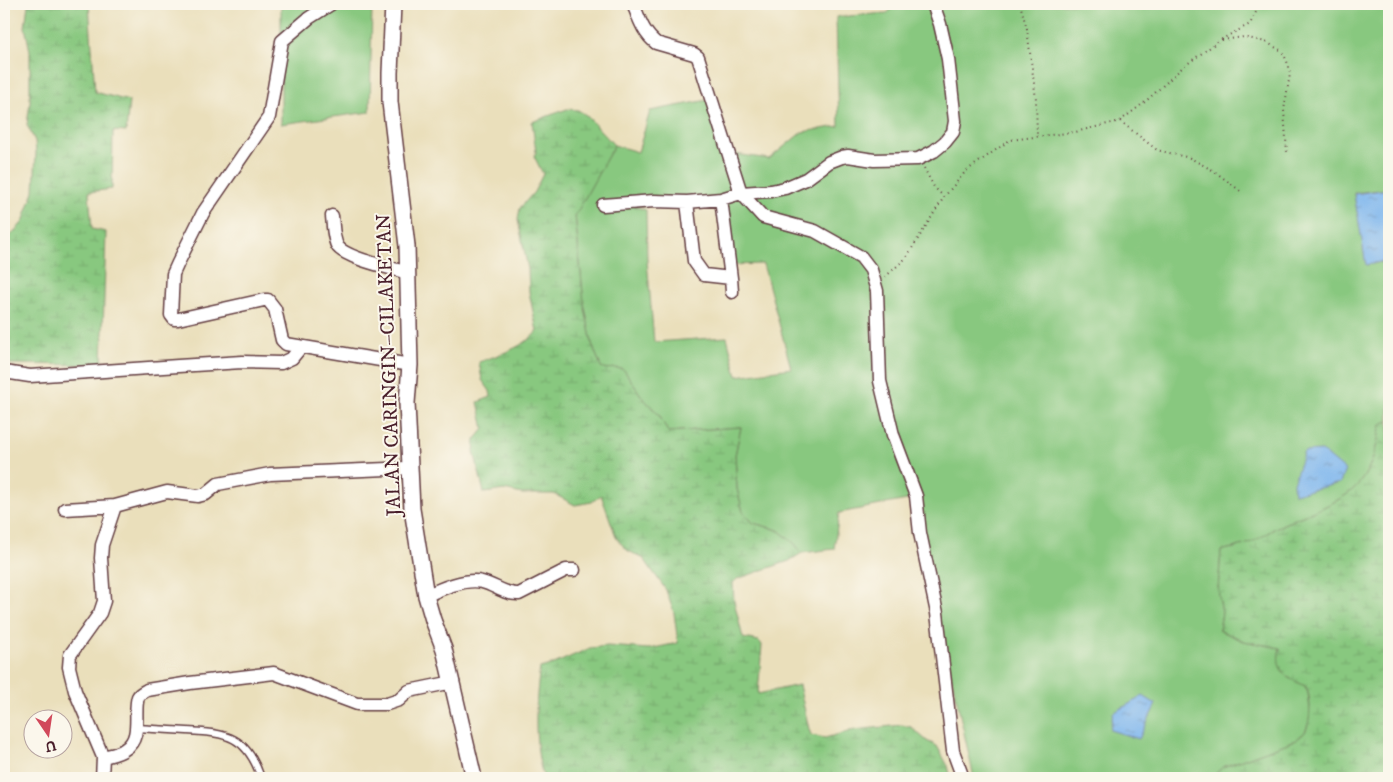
<svg xmlns="http://www.w3.org/2000/svg" width="1393" height="782" font-family="'IM FELL DW Pica',serif">
  <style>
    .green { fill: #88c87f; stroke: #697455; fill-rule: evenodd }
    .wetland { fill: url(#wetland-marsh); stroke: #697455 }
    .water { fill: url(#water-ripples); stroke: #646a8c }
    .lines { fill: none; stroke-linecap: round; stroke-linejoin: round }
    .service-casing { stroke: #623c41; stroke-width: 9 }
    .minor-casing { stroke: #623c41; stroke-width: 15 }
    .tertiary-casing { stroke: #623c41; stroke-width: 18 }
    .path { stroke: #623c41; stroke-width: 2; stroke-dasharray: 1 4; stroke-linecap: butt }
    .service { stroke: #fff; stroke-width: 6 }
    .minor { stroke: #fff; stroke-width: 12 }
    .tertiary { stroke: #fff; stroke-width: 15 }
    .labels { text-anchor: middle; stroke-width: 4; stroke-linejoin: round; paint-order: stroke }
    .street-label { font-size: 20px; fill: #4a1f2b; stroke: #fbf7ec }
  </style>
  <defs>
    <pattern id="wetland-marsh" width="20" height="14" patternUnits="userSpaceOnUse" patternTransform="scale(1.25)"><rect width="20" height="14" fill="#88c87f"/><path d="M1 5h8M5 5V1M11 12h8M15 12V8" fill="none" stroke="#77ab6e"/></pattern>
    <pattern id="water-ripples" width="26" height="14" patternUnits="userSpaceOnUse" patternTransform="scale(1.25)"><rect width="26" height="14" fill="#7db5ed"/><path d="M2 4q2-2 4 0t4 0M15 11q2-2 4 0t4 0" fill="none" stroke="#6893c0"/></pattern>
  </defs>
  <rect width="100%" height="100%" fill="#fbf7ec"/>
  <filter id="ink" filterUnits="userSpaceOnUse"><feTurbulence type="fractalNoise" baseFrequency=".02" numOctaves="2"/><feDisplacementMap in="SourceGraphic" scale="10" xChannelSelector="R" yChannelSelector="G"/><feConvolveMatrix kernelMatrix="1 2 1 2 8 2 1 2 1" color-interpolation-filters="sRGB"/></filter>
  <filter id="wash" filterUnits="userSpaceOnUse"><feTurbulence type="fractalNoise" baseFrequency=".0096" numOctaves="4" result="noise"/><feDisplacementMap in="SourceGraphic" scale="20" xChannelSelector="R" yChannelSelector="G"/><feGaussianBlur stdDeviation="1.12" result="paint"/><feColorMatrix in="noise" values="0 0 0 0 0 0 0 0 0 0 0 0 0 0 0 0 0 1.4 0 .05"/><feComposite in="paint" operator="in"/></filter>
  <g filter="url(#wash)">
    <rect width="100%" height="100%" fill="#eadfbb"/>
    <!-- green -->
    <path class="green" d="M281 4H372L370 112 281 124Z
      M898 4H1389V189L1354 193 1367 265 1389 260V421L1381 424C1369 497 1345 497 1284 524 1273 528 1264 536 1254 542 1244 546 1231 548 1221 551L1218 590 1222 613 1219 630 1244 641 1280 648 1287 677 1305 686 1308 693 1311 718 1305 732 1296 740 1223 767 1211 778H974L912 499 839 513 834 549 802 553 794 543 778 530 753 523 743 512 737 489 735 455 741 427 668 432 659 415 642 397 624 370C616 366 608 371 601 367L592 344 584 303 575 215 614 145 638 152 650 111 708 100 728 153 769 159 802 132 839 126 836 17 887 13ZM725 201 728 265 763 264 791 368 737 376 727 337 654 342 647 260 646 210 634 206Z"/>
    <!-- wetland -->
    <path class="wetland" d="M28 4H89L95 92 129 101 126 132 113 131 112 189 89 192 92 229 106 232 102 365 7 364 8 343 4 342V240L13 233 23 222 34 191 36 153 35 141 27 125 30 102V51L25 27Z
      M567 109 578 110 586 115 614 145 575 216 584 303 592 344 601 367C608 371 616 366 624 370L642 397 659 415 668 432 741 427 735 455 737 489 743 512 753 523 778 530 794 543 802 553 789 561 737 579 733 583 734 601 743 638 759 641 762 645 758 694 799 685 809 729 811 735 825 738 854 730 902 725 911 727 927 741 937 746 948 766 951 778H544C533 748 535 700 540 668L554 664 590 648 607 646 649 649 678 643 674 613 666 590 644 559 627 550 617 539 601 495 592 502 575 505 554 494H522L504 490 484 493 474 451 475 440 484 429 478 402 491 397 490 391 482 380 479 362C496 356 527 346 537 331L529 292 528 269 518 220 520 208 534 192 543 174 534 156 536 152 532 122Z
      M1389 421V778H1211L1223 767 1296 740C1299 737 1303 735 1305 732 1311 723 1312 694 1305 686 1302 684 1297 682 1294 681 1280 673 1276 663 1280 648L1244 641 1219 630 1222 613 1218 590 1221 551C1231 548 1244 546 1254 541 1264 536 1274 528 1284 524 1345 497 1369 497 1381 424Z"/>
    <!-- water -->
    <path class="water" d="M1389 189V260L1366 265 1354 194Z
      M1322 451 1345 470 1340 483 1294 494 1293 483 1304 452Z
      M1143 696 1156 704 1139 739 1110 730 1113 713Z"/>
  </g>
  <g filter="url(#ink)">
    <g class="lines">
      <defs>
        <path id="service" d="M137 728C153 729 170 730 187 731 228 733 247 736 261 778"/>
        <path id="minor" d="M331 4 309 18 282 41 269 117 203 213 178 263 173 274 171 315 174 319H178L264 300H268L275 309 282 340 286 344 410 365
          M633 4C639 18 643 33 656 43L694 54 698 57 741 193 763 217 815 231 861 257 871 270 877 291 880 381 893 435 916 496 920 533 937 613 953 751 963 778
          M721 199 731 278
          M687 202 694 261 704 275 731 278 732 292
          M603 205 654 201 687 202 721 199 741 193 771 191 785 188 806 179 829 162 842 157 848 156 874 160 918 159 934 151 945 142 953 132 955 121 948 59 940 24 933 4
          M332 216C333 224 333 240 338 247 348 259 392 268 408 273
          M4 372 30 376 178 366 242 362 281 363 292 358 301 347
          M65 509 115 506
          M426 596C440 589 466 578 482 582 495 585 505 595 519 594L566 570H574
          M103 757C110 755 119 754 125 749 143 738 133 712 138 697 140 693 144 692 147 690L190 683 274 673 357 704H387L399 700 409 691 453 682
          M102 778 103 757 75 691 69 667 70 655 100 613 104 601 101 558 102 545 115 506 167 492 198 496 206 494 218 484 270 474 410 468"/>
        <path id="tertiary" d="M393 4 390 73V102L407 246 410 365 407 403 412 509 426 596 433 620 444 649 474 778"/>
      </defs>
      <!-- service casing -->
      <use href="#service" class="service-casing"/>
      <!-- minor casing -->
      <use href="#minor" class="minor-casing"/>
      <!-- tertiary casing -->
      <use href="#tertiary" class="tertiary-casing"/>
      <!-- path -->
      <path class="path" d="M1020 4 1027 29 1036 99 1037 137
        M1222 40 1244 37 1266 42 1282 51 1287 61 1290 74 1284 110 1287 153
        M1120 121 1157 150 1190 158 1214 171 1243 193
        M924 168 934 187 944 197
        M885 277 906 258 944 197 966 171 1010 140 1075 132 1120 121 1145 102 1183 67 1220 40 1250 24 1260 4"/>
      <!-- service -->
      <use href="#service" class="service"/>
      <!-- minor -->
      <use href="#minor" class="minor"/>
      <!-- tertiary -->
      <use href="#tertiary" class="tertiary"/>
    </g>
  </g>
  <g class="labels">
    <!-- street labels -->
    <g class="street-label">
      <text transform="translate(388 365) rotate(-92)" y="7">JALAN CARINGIN–CILAKETAN</text>
    </g>
  </g>
  <!-- margin -->
  <rect width="1393" height="782" fill="none" stroke="#fbf7ec" stroke-width="20"/>
  <!-- north arrow -->
  <g transform="translate(48 734) rotate(167)"><circle r="24" fill="#fbf7ec" stroke="#b4a19f"/>
  <path d="M0-4L9 19L0 12L-9 19Z" fill="#d1495b"/>
  <text y="-8" font-size="14" font-weight="bold" text-anchor="middle" fill="#4a1f2b">U</text>
  </g>
</svg>
